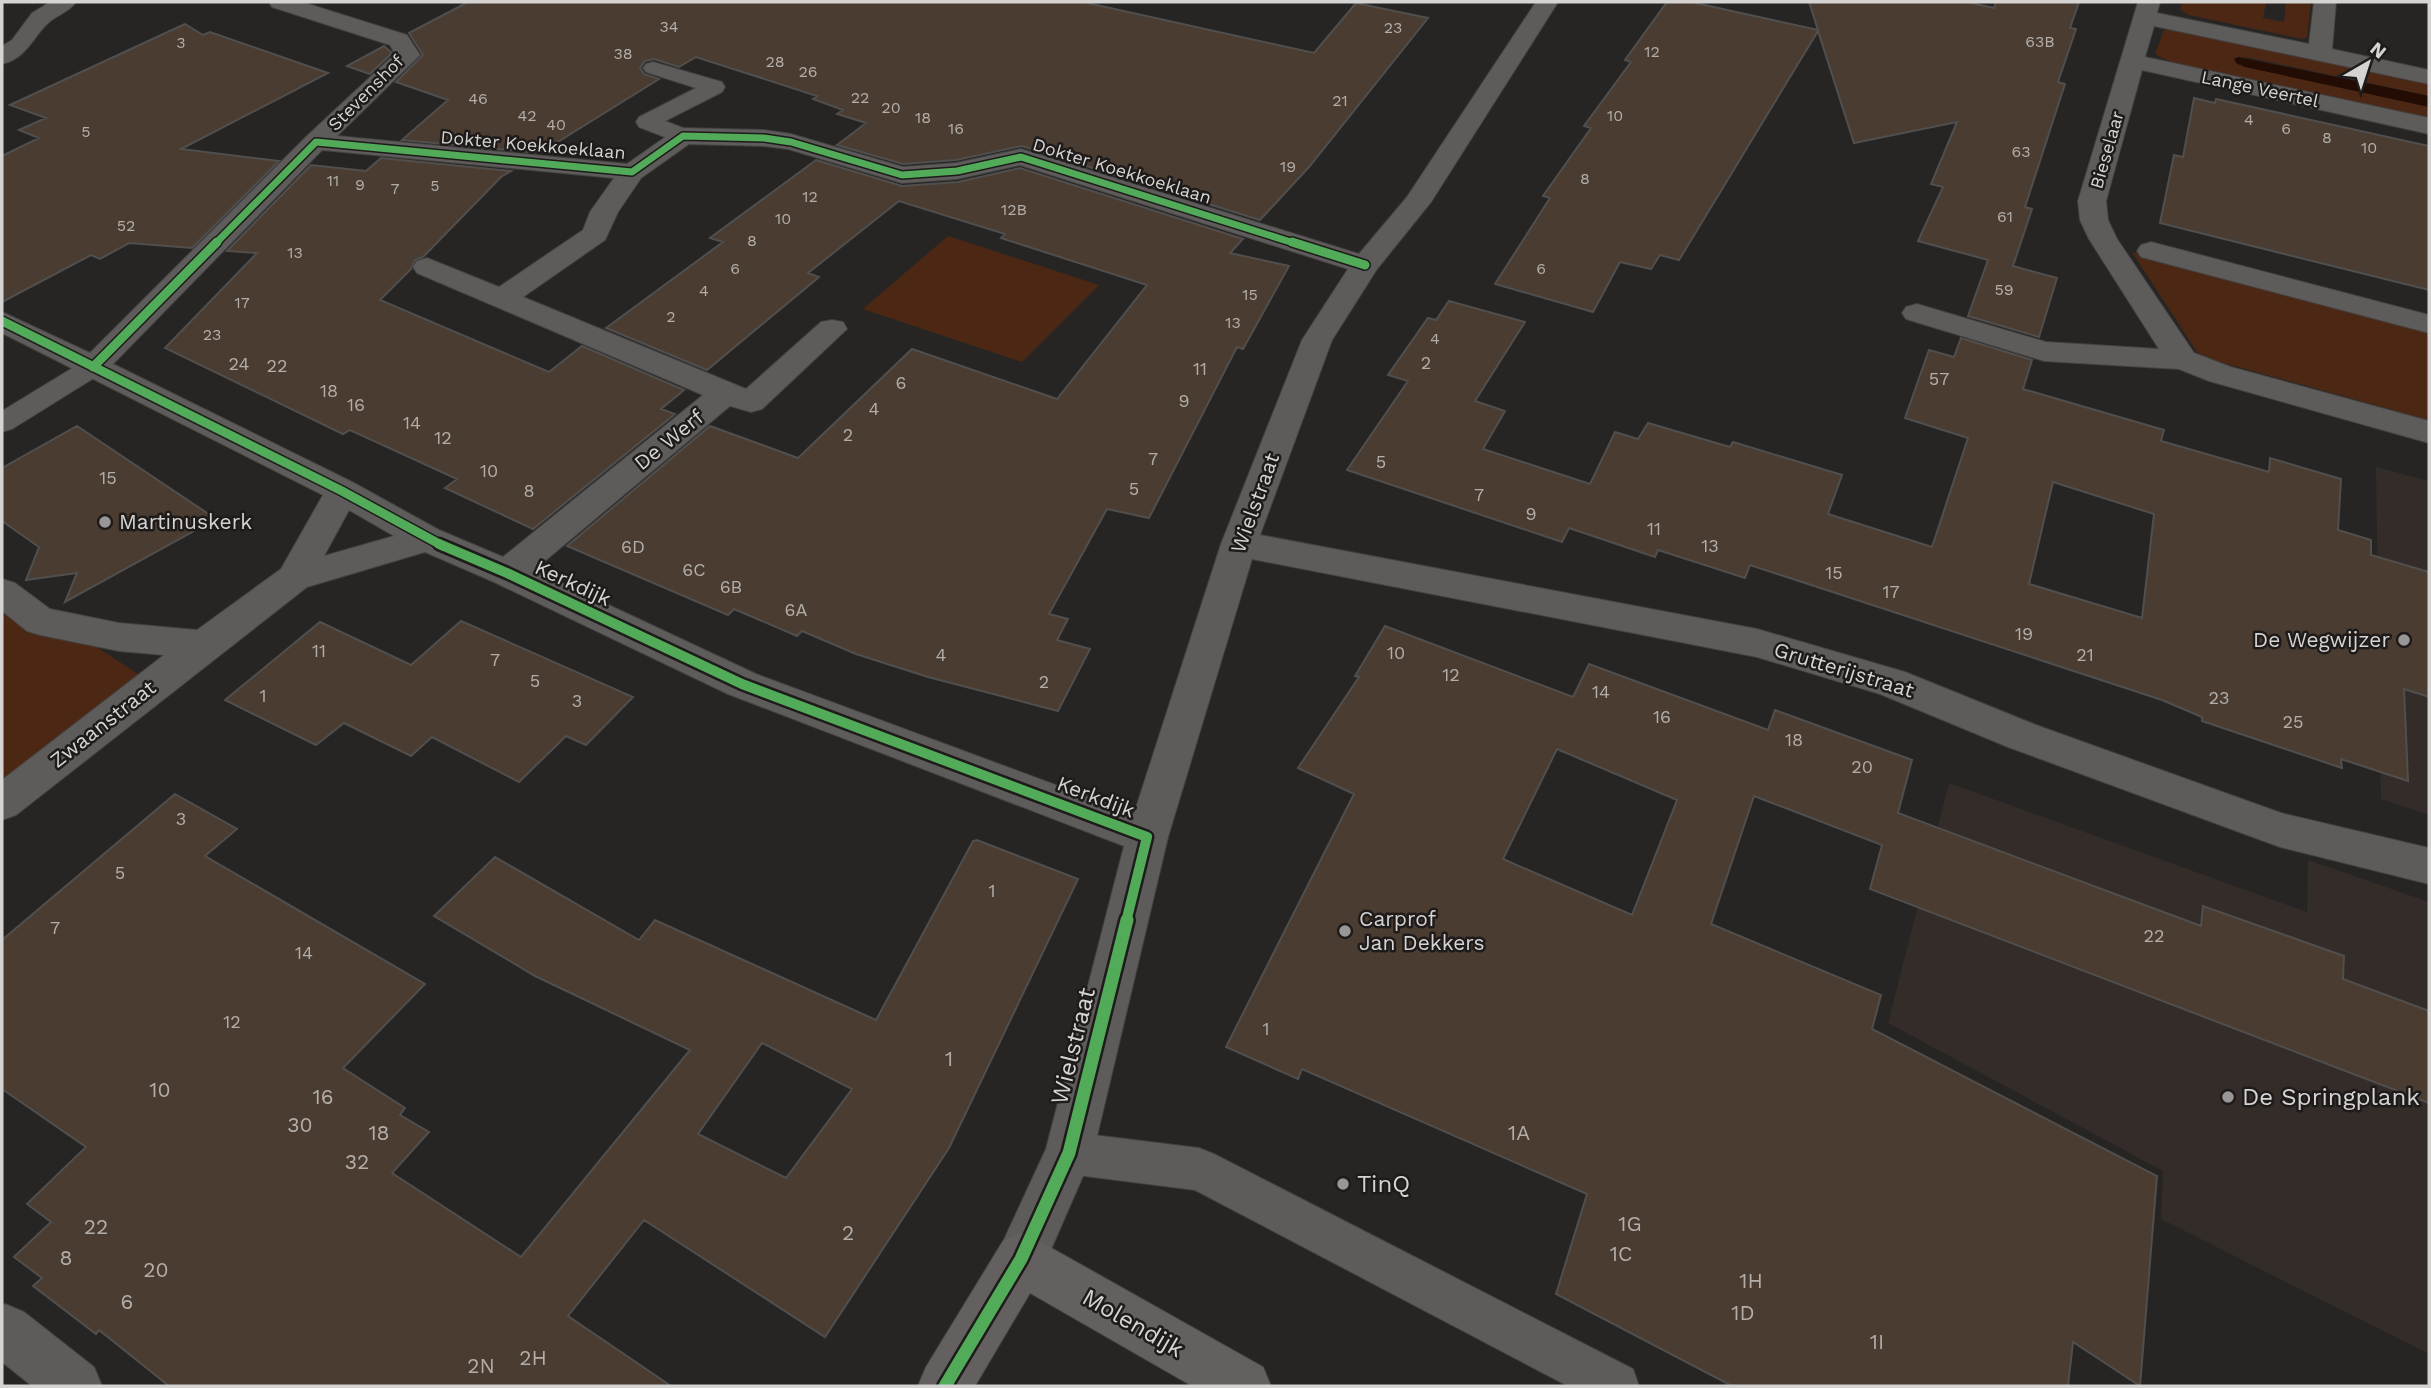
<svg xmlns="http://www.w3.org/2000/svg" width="2431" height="1388" font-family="'Work Sans',sans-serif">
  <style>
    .built { fill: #342c28 }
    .green { fill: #4c2814 }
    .water { fill: #220c03 }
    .building { fill: #4a3c30; stroke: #504f4e; stroke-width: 2; fill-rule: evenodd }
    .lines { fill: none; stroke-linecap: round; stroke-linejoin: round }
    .lane-casing { stroke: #434141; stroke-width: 2 }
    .street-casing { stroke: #434141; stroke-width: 2 }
    .secondary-casing { stroke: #434141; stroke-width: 2 }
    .lane { fill: #5e5c5b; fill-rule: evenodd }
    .street { fill: #5e5c5b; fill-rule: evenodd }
    .secondary { fill: #63605f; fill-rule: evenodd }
    .cycleway-far3-casing { stroke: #1e1b1a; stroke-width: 10 }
    .cycleway-far2-casing { stroke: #1e1b1a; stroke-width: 12 }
    .cycleway-far1-casing { stroke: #1e1b1a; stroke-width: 15 }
    .cycleway-casing { stroke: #1e1b1a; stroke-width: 18 }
    .cycleway-far3 { stroke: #51ab58; stroke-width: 7 }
    .cycleway-far2 { stroke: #51ab58; stroke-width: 9 }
    .cycleway-far1 { stroke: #51ab58; stroke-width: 10 }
    .cycleway { stroke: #51ab58; stroke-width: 13 }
    .poi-dot { fill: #999795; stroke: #1e1b1a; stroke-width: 2.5 }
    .labels { text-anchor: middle; stroke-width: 5; stroke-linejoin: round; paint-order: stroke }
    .far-number-label { font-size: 16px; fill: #b3aeaa }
    .far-street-label { font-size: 18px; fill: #d6d4d2; stroke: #1e1b1a }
    .number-label { font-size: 18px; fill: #b3aeaa }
    .street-label { font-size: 21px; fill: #d6d4d2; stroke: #1e1b1a }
    .poi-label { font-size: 21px; fill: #d6d4d2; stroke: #1e1b1a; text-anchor: start }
    .near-number-label { font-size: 21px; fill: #b3aeaa }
    .near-street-label { font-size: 24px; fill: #d6d4d2; stroke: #1e1b1a }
    .near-poi-label { font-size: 24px; fill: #d6d4d2; stroke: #1e1b1a; text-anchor: start }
  </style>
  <rect width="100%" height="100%" fill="#272524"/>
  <!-- built -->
  <path class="built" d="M2376 467 2429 481V815L2381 799Z
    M1949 783 2307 912 2308 860 2429 902V1354L2161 1219 2163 1171 1888 1023Z"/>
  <!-- green -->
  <path class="green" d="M2182 2H2266L2263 18 2284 22 2286 2H2311L2307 37 2302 39 2189 15 2180 10Z
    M2164 30 2190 32 2429 83V96L2246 57 2236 64 2429 107V120L2178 66 2155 54Z
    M948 236 1099 285 1022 362 863 309Z
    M2132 252 2429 331V420L2213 360 2197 352Z
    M2 585 141 676 2 782Z"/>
  <!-- water -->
  <path class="water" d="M2238 57 2429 96V107L2245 67 2236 63 2234 59Z"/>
  <!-- building -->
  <path class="building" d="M468 2H1083L1314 53 1356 3 1428 18 1309 167 1260 220 1022 146 956 160 903 164 837 145 866 123 837 114 843 110 813 99 817 96 696 57 679 67 654 59 645 61 640 68 644 74 659 79 540 153 402 140 448 100 396 82 423 55 409 33Z
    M1667 2H1691L1818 30 1809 2H1966L1994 8 1996 2H2079L2070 28 2076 29 2058 82 2065 84 2025 207 2032 209 2013 266 2057 278 2039 337 1968 316 1988 260 1918 241 1943 187 1931 184 1957 122 1854 143 1818 31 1679 260 1660 255 1651 269 1620 262 1593 312 1495 284 1550 198 1543 196 1591 128 1584 126 1631 62 1625 60Z
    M185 24 203 35 210 32 328 73 181 149 279 161 192 248 129 243 100 259 91 255 2 302V156L39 138 19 130 46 118 10 105Z
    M384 46 392 53 370 74 347 66Z
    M2194 98 2215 103 2216 99 2429 146V290L2160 223 2174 155 2183 157Z
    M381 158 511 171 501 177 423 257 415 260 411 269 380 300 549 372 582 346 684 390 661 409 675 414 533 529 445 488 457 479 350 430 343 434 165 348 257 253 227 251 311 165 366 171Z
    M816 160 902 186 958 182 1020 168 1243 239 1230 253 1289 266 1243 349 1237 347 1149 518 1107 509 1049 614 1068 619 1057 640 1090 649 1058 711 928 677 856 654 802 631 797 636 734 609 728 615 567 546 710 426 798 458 912 349 1057 399 1147 285 1001 238 1005 234 899 201 808 273 819 277 707 370 606 328 723 242 710 238Z
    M1449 301 1525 322 1475 401 1505 411 1483 449 1590 484 1615 432 1638 439 1648 423 1730 447 1733 442 1842 475 1828 514 1932 547 1968 438 1905 418 1929 350 1954 357 1961 338 2032 360 2023 389 2164 430 2161 441 2269 472 2270 458 2341 479 2338 530 2371 540V555L2429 572V697L2404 689 2408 781 2341 759 2342 768 2202 721V717L2162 700 1750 565 1745 578 1658 550 1655 557 1569 528 1562 542 1347 470 1408 381 1388 375 1428 318 1436 320ZM2053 482 2154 514 2142 618 2029 584Z
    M77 426 216 519 65 602 77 573 26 580 39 547 2 521V468Z
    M461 621 633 697 586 745 566 736 519 782 432 737 411 756 344 723 316 745 225 700 320 622 411 665Z
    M1385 626 1573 697 1589 664 1768 730 1775 710 1912 760 1898 813 2201 926 2203 906 2344 956 2343 979 2429 1011V1103L1870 889 1882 845 1754 796 1711 924 1881 995 1872 1029 2157 1176 2140 1386 2073 1342 2068 1386H1732L1556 1294 1587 1194 1302 1069 1298 1079 1226 1047 1354 794 1298 768 1359 677 1355 676ZM1557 749 1677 800 1632 915 1503 859Z
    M175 794 237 829 205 856 425 984 343 1068 405 1108 400 1115 429 1132 392 1173 521 1257 690 1050 535 976 434 916 495 857 639 940 655 920 876 1020 973 841 977 840 1078 879 949 1148 825 1337 644 1220 568 1316 671 1386H169L99 1330 96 1334 33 1286 42 1278 14 1257 51 1222 27 1204 86 1147 2 1089V940ZM762 1043 852 1089 786 1178 698 1134Z"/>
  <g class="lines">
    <defs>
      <path id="lane" d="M653 62 722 82 725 87 722 92 665 121 691 131 694 136 691 141H675L639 127 636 122 639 117 696 88 646 72 643 68 646 64Z
        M93 359 102 361 106 367 102 373 12 429 2 432V411L84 361Z
        M1069 1132 1199 1148 1214 1154 1633 1369 1639 1386H1568L1195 1190 1069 1174 1054 1168 1048 1153 1054 1138Z"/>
      <path id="street" d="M50 2H76C69 12 57 15 48 23 32 38 27 58 2 64V46L12 40 32 13Z
        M269 2H302L407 35 420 55 337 136 627 164 674 131 683 128 764 130 791 134 903 167 956 163 1021 149 1359 254 1407 197 1536 2H1558L1431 202 1377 269 1332 340 1260 535 1757 629 1905 672 2036 725 2281 813 2429 848V884L2280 847 2008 747 1880 694 1757 657 1252 559 1168 837 1093 1153 1039 1277 1021 1285 1003 1277 995 1259 1046 1149 1124 846 728 694 494 582 425 552 307 587 16 815 2 820V780L164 655 119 651 40 635 27 631 2 611V579L15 583 50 609 119 623 197 630 281 569 323 495 2 333V312L90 353 307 136 395 54 390 45 272 7ZM689 144 764 146 788 149 902 183 957 179 1020 165 1348 269 1302 340 1221 544 1134 814 756 674 534 570 730 406 751 412 762 409 847 329 843 322 832 320 821 322 746 389 523 297 605 240 618 212 641 178ZM322 150 614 178 590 212 583 230 499 287 427 258 417 261 413 267 417 273 703 395 503 557 439 530 354 483 113 364ZM349 510 394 536 324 556Z
        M2138 2H2160L2157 13 2309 44 2314 2H2336L2332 49 2429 70V84L2154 26 2145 57 2429 118V134L2142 70 2106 201 2108 220 2117 239 2194 353 2231 367 2429 421V443L2209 381 2179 369 2044 361 1906 319 1902 313 1906 307 1917 304 2046 342 2159 349 2089 239 2080 220 2078 201Z
        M2151 242 2429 315V333L2141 257 2137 251 2141 245Z
        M5 1304 24 1312 94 1367 102 1386H32L2 1362V1306Z"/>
      <path id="secondary" d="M1021 1233 1039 1241 1263 1367 1271 1386H1192L1030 1293 975 1386H918L926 1367 1003 1241Z"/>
    </defs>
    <!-- lane casing -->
    <use href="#lane" class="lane-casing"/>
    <!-- street casing -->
    <use href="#street" class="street-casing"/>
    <!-- secondary casing -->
    <use href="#secondary" class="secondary-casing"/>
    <!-- lane -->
    <use href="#lane" class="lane"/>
    <!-- street -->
    <use href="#street" class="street"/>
    <!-- secondary -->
    <use href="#secondary" class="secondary"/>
    <defs>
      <path id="cycleway-far3" d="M215 244 316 142 632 172 683 136 764 138 791 142 902 175 957 171 1021 157 1297 244"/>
      <path id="cycleway-far2" d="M1292 242 1365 265
        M2 321 342 491 443 546
        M93 367 217 242"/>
      <path id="cycleway-far1" d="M439 544 507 573 742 684 1147 837 1126 922"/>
      <path id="cycleway" d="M945 1386 1021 1259 1069 1153 1127 920"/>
    </defs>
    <!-- cycleway-far3 casing -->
    <use href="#cycleway-far3" class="cycleway-far3-casing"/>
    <!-- cycleway-far2 casing -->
    <use href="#cycleway-far2" class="cycleway-far2-casing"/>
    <!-- cycleway-far1 casing -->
    <use href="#cycleway-far1" class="cycleway-far1-casing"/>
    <!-- cycleway casing -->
    <use href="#cycleway" class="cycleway-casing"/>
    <!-- cycleway-far3 -->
    <use href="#cycleway-far3" class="cycleway-far3"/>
    <!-- cycleway-far2 -->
    <use href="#cycleway-far2" class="cycleway-far2"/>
    <!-- cycleway-far1 -->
    <use href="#cycleway-far1" class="cycleway-far1"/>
    <!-- cycleway -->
    <use href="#cycleway" class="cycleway"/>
  </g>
  <!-- markers -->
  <g class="poi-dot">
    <circle cx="105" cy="522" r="7"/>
    <circle cx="2404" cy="640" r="7"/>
    <circle cx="1345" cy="931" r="7"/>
    <circle cx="2228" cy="1097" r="7"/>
    <circle cx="1343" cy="1184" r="7"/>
  </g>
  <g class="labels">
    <!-- far-number labels -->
    <g class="far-number-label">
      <text x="669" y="32">34</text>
      <text x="1393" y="33">23</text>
      <text x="2040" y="47">63B</text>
      <text x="181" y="48">3</text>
      <text x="1652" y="57">12</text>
      <text x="623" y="59">38</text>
      <text x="775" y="67">28</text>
      <text x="808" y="77">26</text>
      <text x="860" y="103">22</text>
      <text x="478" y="104">46</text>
      <text x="1340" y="106">21</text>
      <text x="891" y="113">20</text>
      <text x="527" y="121">42</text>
      <text x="1615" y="121">10</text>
      <text x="923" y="123">18</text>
      <text x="2249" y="125">4</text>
      <text x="556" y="130">40</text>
      <text x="956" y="134">16</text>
      <text x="2286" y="134">6</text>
      <text x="86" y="137">5</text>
      <text x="2327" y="143">8</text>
      <text x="2369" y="153">10</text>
      <text x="2021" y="157">63</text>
      <text x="1288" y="172">19</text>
      <text x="1585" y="184">8</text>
      <text x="333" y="186">11</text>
      <text x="360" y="190">9</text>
      <text x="435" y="191">5</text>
      <text x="395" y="194">7</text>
      <text x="810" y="202">12</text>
      <text x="1014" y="215">12B</text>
      <text x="2005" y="222">61</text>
      <text x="783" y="224">10</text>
      <text x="126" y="231">52</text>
      <text x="752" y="246">8</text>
      <text x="295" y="258">13</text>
      <text x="735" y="274">6</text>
      <text x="1541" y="274">6</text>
      <text x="2004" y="295">59</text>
      <text x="704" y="296">4</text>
      <text x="1250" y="300">15</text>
      <text x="242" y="308">17</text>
      <text x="671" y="322">2</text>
      <text x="1233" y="328">13</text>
      <text x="212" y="340">23</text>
      <text x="1435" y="344">4</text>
    </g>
    <!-- far-street labels -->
    <g class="far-street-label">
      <text transform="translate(2260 89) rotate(12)" y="6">Lange Veertel</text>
      <text transform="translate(366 93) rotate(-45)" y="6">Stevenshof</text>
      <text transform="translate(533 145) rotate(5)" y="6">Dokter Koekkoeklaan</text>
      <text transform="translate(2107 150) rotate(-74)" y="6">Bieselaar</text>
      <text transform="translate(1122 171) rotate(17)" y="6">Dokter Koekkoeklaan</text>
    </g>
    <!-- number labels -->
    <g class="number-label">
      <text x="1426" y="369">2</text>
      <text x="239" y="370">24</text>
      <text x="277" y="372">22</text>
      <text x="1200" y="375">11</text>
      <text x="1939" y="385">57</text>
      <text x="901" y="389">6</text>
      <text x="329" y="397">18</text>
      <text x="1184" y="407">9</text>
      <text x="356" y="411">16</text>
      <text x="874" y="415">4</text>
      <text x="412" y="429">14</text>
      <text x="848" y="441">2</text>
      <text x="443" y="444">12</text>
      <text x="1153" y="465">7</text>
      <text x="1381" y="468">5</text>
      <text x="489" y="477">10</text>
      <text x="108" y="484">15</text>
      <text x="1134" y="495">5</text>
      <text x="529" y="497">8</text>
      <text x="1479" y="501">7</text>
      <text x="1531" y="520">9</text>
      <text x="1654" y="535">11</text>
      <text x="1710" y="552">13</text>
      <text x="633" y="553">6D</text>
      <text x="694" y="576">6C</text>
      <text x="1834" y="579">15</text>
      <text x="731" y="593">6B</text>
      <text x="1891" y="598">17</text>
      <text x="796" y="616">6A</text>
      <text x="2024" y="640">19</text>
      <text x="319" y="657">11</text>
      <text x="1396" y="659">10</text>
      <text x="941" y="661">4</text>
      <text x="2085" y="661">21</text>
      <text x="495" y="666">7</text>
      <text x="1451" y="681">12</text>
      <text x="535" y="687">5</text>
      <text x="1044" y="688">2</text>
      <text x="1601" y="698">14</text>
      <text x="263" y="702">1</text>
      <text x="2219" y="704">23</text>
      <text x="577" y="707">3</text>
      <text x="1662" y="723">16</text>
      <text x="2293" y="728">25</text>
      <text x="1794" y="746">18</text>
      <text x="1862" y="773">20</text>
      <text x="181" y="825">3</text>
      <text x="120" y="879">5</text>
      <text x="992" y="897">1</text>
      <text x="55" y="934">7</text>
      <text x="2154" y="942">22</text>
      <text x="304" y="959">14</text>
      <text x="232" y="1028">12</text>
      <text x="1266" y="1035">1</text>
    </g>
    <!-- street labels -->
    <g class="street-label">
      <text transform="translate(669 440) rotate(-39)" y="7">De Werf</text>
      <text transform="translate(1255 503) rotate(-70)" y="7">Wielstraat</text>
      <text transform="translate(573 583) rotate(25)" y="7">Kerkdijk</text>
      <text transform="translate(1844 670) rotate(17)" y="7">Grutterijstraat</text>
      <text transform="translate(103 724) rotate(-38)" y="7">Zwaanstraat</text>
      <text transform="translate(1096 797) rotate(21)" y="7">Kerkdijk</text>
    </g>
    <!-- poi labels -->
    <g class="poi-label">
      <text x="119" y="529">Martinuskerk</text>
      <text x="2390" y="647" text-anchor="end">De Wegwijzer</text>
      <text x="1359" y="926">Carprof<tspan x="1359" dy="24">Jan Dekkers</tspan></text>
    </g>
    <!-- near-number labels -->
    <g class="near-number-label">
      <text x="949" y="1066">1</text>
      <text x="160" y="1097">10</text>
      <text x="323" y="1104">16</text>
      <text x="300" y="1132">30</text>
      <text x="379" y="1140">18</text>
      <text x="1519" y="1140">1A</text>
      <text x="357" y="1169">32</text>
      <text x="1630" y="1231">1G</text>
      <text x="96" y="1234">22</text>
      <text x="848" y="1240">2</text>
      <text x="1621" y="1261">1C</text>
      <text x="66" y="1265">8</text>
      <text x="156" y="1277">20</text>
      <text x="1751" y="1288">1H</text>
      <text x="127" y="1309">6</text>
      <text x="1743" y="1320">1D</text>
      <text x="1877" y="1349">1I</text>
      <text x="533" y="1365">2H</text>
      <text x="481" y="1373">2N</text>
    </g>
    <!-- near-street labels -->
    <g class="near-street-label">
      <text transform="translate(1073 1046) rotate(-76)" y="8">Wielstraat</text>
      <text transform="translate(1133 1323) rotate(30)" y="8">Molendijk</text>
    </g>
    <!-- near-poi labels -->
    <g class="near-poi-label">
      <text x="2242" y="1105">De Springplank</text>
      <text x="1357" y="1192">TinQ</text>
    </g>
  </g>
  <!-- border -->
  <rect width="2431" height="1388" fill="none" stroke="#d6d4d2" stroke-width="7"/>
  <!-- north arrow -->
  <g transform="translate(2368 63) rotate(39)" stroke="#1e1b1a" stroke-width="5" paint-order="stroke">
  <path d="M0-5L12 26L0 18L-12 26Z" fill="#d6d4d2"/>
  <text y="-10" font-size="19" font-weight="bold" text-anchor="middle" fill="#d6d4d2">N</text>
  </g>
</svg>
